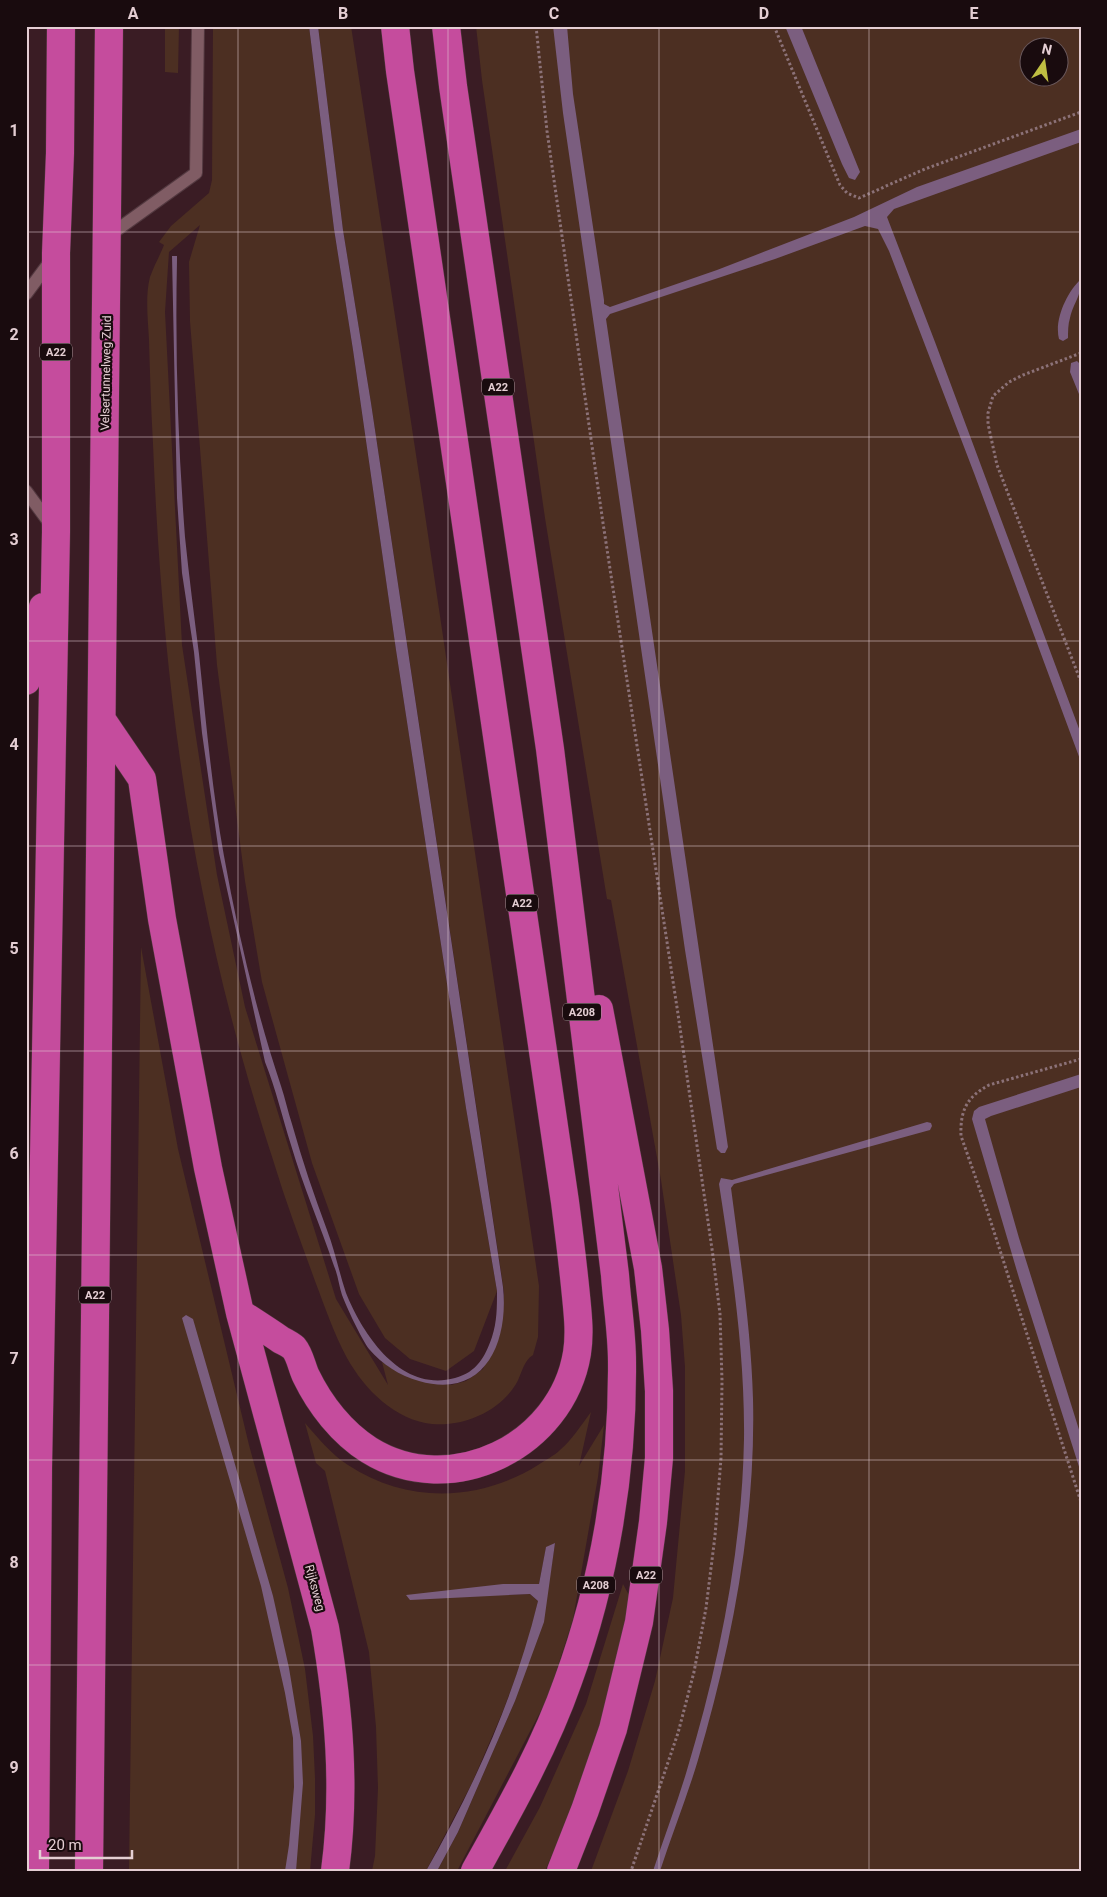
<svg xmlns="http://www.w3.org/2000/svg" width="1107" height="1897" font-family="Roboto,sans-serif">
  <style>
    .green { fill: #4c2f22; fill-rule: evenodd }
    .water { fill: #7b5e7f }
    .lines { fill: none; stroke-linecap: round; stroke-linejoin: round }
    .service-casing { stroke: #533940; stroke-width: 14 }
    .motorway-casing { stroke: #533940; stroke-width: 29 }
    .path { stroke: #8c7278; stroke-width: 3; stroke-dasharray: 2.5 2.5; stroke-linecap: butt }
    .service { stroke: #805c64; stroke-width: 12 }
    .motorway { stroke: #c54c9d; stroke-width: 28 }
    .grid { fill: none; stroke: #e4ced3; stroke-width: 1; stroke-opacity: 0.55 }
    .labels { text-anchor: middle; stroke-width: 4.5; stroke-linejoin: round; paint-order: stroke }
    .shield { fill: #190b0e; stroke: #a79498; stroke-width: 1 }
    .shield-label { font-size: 11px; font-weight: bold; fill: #e4ced3 }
    .street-label { font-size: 12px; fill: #e4ced3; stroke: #190b0e }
    .neatline { fill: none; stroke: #e4ced3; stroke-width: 2 }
    .grid-label { font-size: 16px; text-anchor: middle; font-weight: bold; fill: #e4ced3 }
  </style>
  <rect width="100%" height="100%" fill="#3a1c24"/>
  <!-- green -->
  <path class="green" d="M165 26H179L178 73 165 72Z
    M213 26H309L334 229 353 350 396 650 466 1108 497 1291 474 1351 446 1371 410 1359 385 1338 359 1294 312 1163 262 982 245 881 217 665 190 321 189 262 200 225 169 252 165 312 182 645 217 875 245 1007 336 1299 388 1385 382 1362 401 1374 451 1385 466 1381 483 1369 503 1307 504 1292 371 403 343 230 318 26H351L423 501 539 1286 538 1337 533 1355C523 1361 522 1374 516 1384 500 1411 464 1427 432 1424 395 1420 365 1390 347 1358 334 1334 325 1307 315 1281 301 1242 286 1203 274 1163 245 1074 221 985 203 894 173 746 159 594 153 444 151 409 150 374 149 340 148 320 145 296 150 277 154 266 160 255 164 245L159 242 171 226 209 193 212 180Z
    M476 26H1081V1871H591L628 1771 655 1681 673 1598 685 1471V1367L681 1315 661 1180 611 900 607 899 545 518 482 80ZM1030 48H1060V78H1030Z
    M141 947 178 1149 249 1445 288 1588 305 1669 313 1736 315 1778V1815L310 1871H129Z
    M591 1412 579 1466 604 1425 598 1477 573 1619 548 1697 457 1871H437L458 1832 515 1701 551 1570 555 1543 546 1548 539 1584H503L505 1595 530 1594 538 1601 527 1647 503 1711 472 1783 426 1871H372L375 1856 378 1788 376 1727 369 1652 325 1471 316 1463 305 1423C318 1438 331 1454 348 1465 407 1504 479 1502 538 1465 545 1460 554 1456 560 1450 573 1439 581 1425 591 1412Z
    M623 1584 632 1601 607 1702 592 1750 565 1825 545 1871H505L540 1807 586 1704Z"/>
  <!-- water -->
  <path class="water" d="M309 26H318L343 230 371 403 503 1287C509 1343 484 1400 419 1381 400 1376 382 1364 369 1349 362 1340 346 1306 342 1295 339 1286 338 1275 334 1266 320 1225 303 1186 291 1145 282 1117 276 1089 265 1062L219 853 202 733 194 652 182 573 177 498 172 256H177V260C175 352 178 445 185 537 189 576 194 615 199 654 206 722 212 790 224 856 238 934 256 1011 281 1086 285 1098 288 1112 292 1124 302 1160 314 1195 327 1230 335 1251 339 1272 346 1293 363 1335 401 1393 455 1378 477 1372 485 1357 492 1337 497 1322 497 1307 497 1291L466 1108 396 650 353 350 334 229Z
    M553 26H567L573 94 604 300V304L610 307 717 270 854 217 917 187 1081 129V142L894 209 887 217 935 342 1081 734V762L974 473 889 251 878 229 865 226 775 259 610 314 606 319 728 1147 725 1153H721L717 1149 685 950 563 113Z
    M785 26H801L860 172 855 180 849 178 842 164Z
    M1081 279C1081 298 1074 301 1070 318 1068 324 1068 332 1068 338L1063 341 1059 339C1054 320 1067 292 1081 279Z
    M1077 361 1081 365V399L1070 372 1071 363Z
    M1081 1074V1087L991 1116 985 1119 1019 1238 1081 1436V1473L1019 1278 972 1119 974 1111 979 1107Z
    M927 1122 931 1123 932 1126 930 1130 734 1184 731 1188C740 1258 751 1328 753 1399 756 1520 732 1644 698 1760 687 1797 672 1834 660 1871H653C664 1837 677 1804 687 1770 719 1664 742 1551 744 1439 745 1353 732 1268 719 1184L721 1178 732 1180Z
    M186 1315 193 1319 273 1596 289 1668 301 1741 303 1783 296 1871H285L289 1845 294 1787 293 1738 285 1693 261 1586 182 1318Z
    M555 1543 544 1622 515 1701 458 1832 437 1871H426C474 1787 515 1696 538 1601L530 1594 410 1600 406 1595 503 1584H539L546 1547Z"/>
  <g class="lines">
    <defs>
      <path id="service" d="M107 237 196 173 198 26
        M26 294 52 259
        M26 491 51 525"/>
      <path id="motorway" d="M446 26 453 86 550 749 615 1275C617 1304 622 1333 622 1362 623 1469 605 1580 568 1681 545 1747 509 1810 475 1871
        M26 681 43 607
        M102 720 142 779 162 919 208 1168 240 1313 325 1628C339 1709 346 1789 335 1871
        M240 1313C254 1322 268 1331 281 1340 285 1342 291 1345 294 1348 300 1355 302 1368 306 1376 320 1405 342 1433 369 1450 451 1501 562 1446 577 1353 580 1334 578 1316 576 1296 573 1265 569 1233 565 1202L400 71 395 26
        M35 1871 38 1468 56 532V253L60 153 61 26
        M89 1871 109 26
        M561 1871 585 1810 613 1729 639 1622 653 1522 659 1458V1391L655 1330 648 1268 599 1009"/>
    </defs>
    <!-- service casing -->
    <use href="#service" class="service-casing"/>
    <!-- motorway casing -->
    <use href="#motorway" class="motorway-casing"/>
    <!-- path -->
    <path class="path" d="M536 26 547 131 603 523 678 1014 713 1256 720 1314 722 1381 721 1458 715 1536 706 1608 694 1672 678 1733 631 1871
      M774 26 840 185 847 193 859 198 925 169 1081 112
      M1081 353 1023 375 1009 382 993 396 988 413V424L997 465 1081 682
      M1081 1059 989 1085C967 1097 960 1110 961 1136L987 1210 1081 1502"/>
    <!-- service -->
    <use href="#service" class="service"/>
    <!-- motorway -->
    <use href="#motorway" class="motorway"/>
  </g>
  <!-- grid -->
  <path class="grid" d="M238 26V1871M448 26V1871M659 26V1871M869 26V1871M26 232H1081M26 437H1081M26 641H1081M26 846H1081M26 1051H1081M26 1255H1081M26 1460H1081M26 1665H1081"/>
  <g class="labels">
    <!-- shield labels -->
    <g class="shield">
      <rect x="40" y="343.5" width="32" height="17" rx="4"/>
      <rect x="482" y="378.5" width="32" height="17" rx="4"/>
      <rect x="506" y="894.5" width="32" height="17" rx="4"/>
      <rect x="563" y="1003.5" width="38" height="17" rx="4"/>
      <rect x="79" y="1286.5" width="32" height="17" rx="4"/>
      <rect x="630" y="1566.5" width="32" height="17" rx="4"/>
      <rect x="577" y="1576.5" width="38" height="17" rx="4"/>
    </g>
    <g class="shield-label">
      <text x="56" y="356">A22</text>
      <text x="498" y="391">A22</text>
      <text x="522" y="907">A22</text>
      <text x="582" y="1016">A208</text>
      <text x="95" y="1299">A22</text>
      <text x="646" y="1579">A22</text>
      <text x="596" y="1589">A208</text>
    </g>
    <!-- street labels -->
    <g class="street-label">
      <text transform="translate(106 373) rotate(-89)" y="4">Velsertunnelweg Zuid</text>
      <text transform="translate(315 1588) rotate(75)" y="4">Rijksweg</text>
    </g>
  </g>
  <!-- border -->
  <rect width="1107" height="1897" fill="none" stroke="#190b0e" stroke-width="55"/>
  <!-- north arrow -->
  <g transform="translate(1044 62) rotate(13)"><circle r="24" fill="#190b0e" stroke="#6a595d"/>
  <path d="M0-4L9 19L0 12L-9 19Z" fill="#bfbe42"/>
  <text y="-8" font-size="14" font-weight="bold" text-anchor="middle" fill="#e4ced3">N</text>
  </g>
  <!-- scale -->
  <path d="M40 1850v8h92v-8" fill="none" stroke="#e4ced3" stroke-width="2.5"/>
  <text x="48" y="1850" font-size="15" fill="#e4ced3" stroke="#190b0e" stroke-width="4" paint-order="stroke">20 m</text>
  <rect x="28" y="28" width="1052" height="1842" class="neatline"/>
  <g class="grid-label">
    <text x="133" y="19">A</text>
    <text x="343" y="19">B</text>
    <text x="554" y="19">C</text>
    <text x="764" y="19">D</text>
    <text x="974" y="19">E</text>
    <text x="14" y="136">1</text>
    <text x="14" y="340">2</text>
    <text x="14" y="545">3</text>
    <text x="14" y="750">4</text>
    <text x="14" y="954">5</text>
    <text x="14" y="1159">6</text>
    <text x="14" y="1364">7</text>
    <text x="14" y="1568">8</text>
    <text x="14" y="1773">9</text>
  </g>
</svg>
